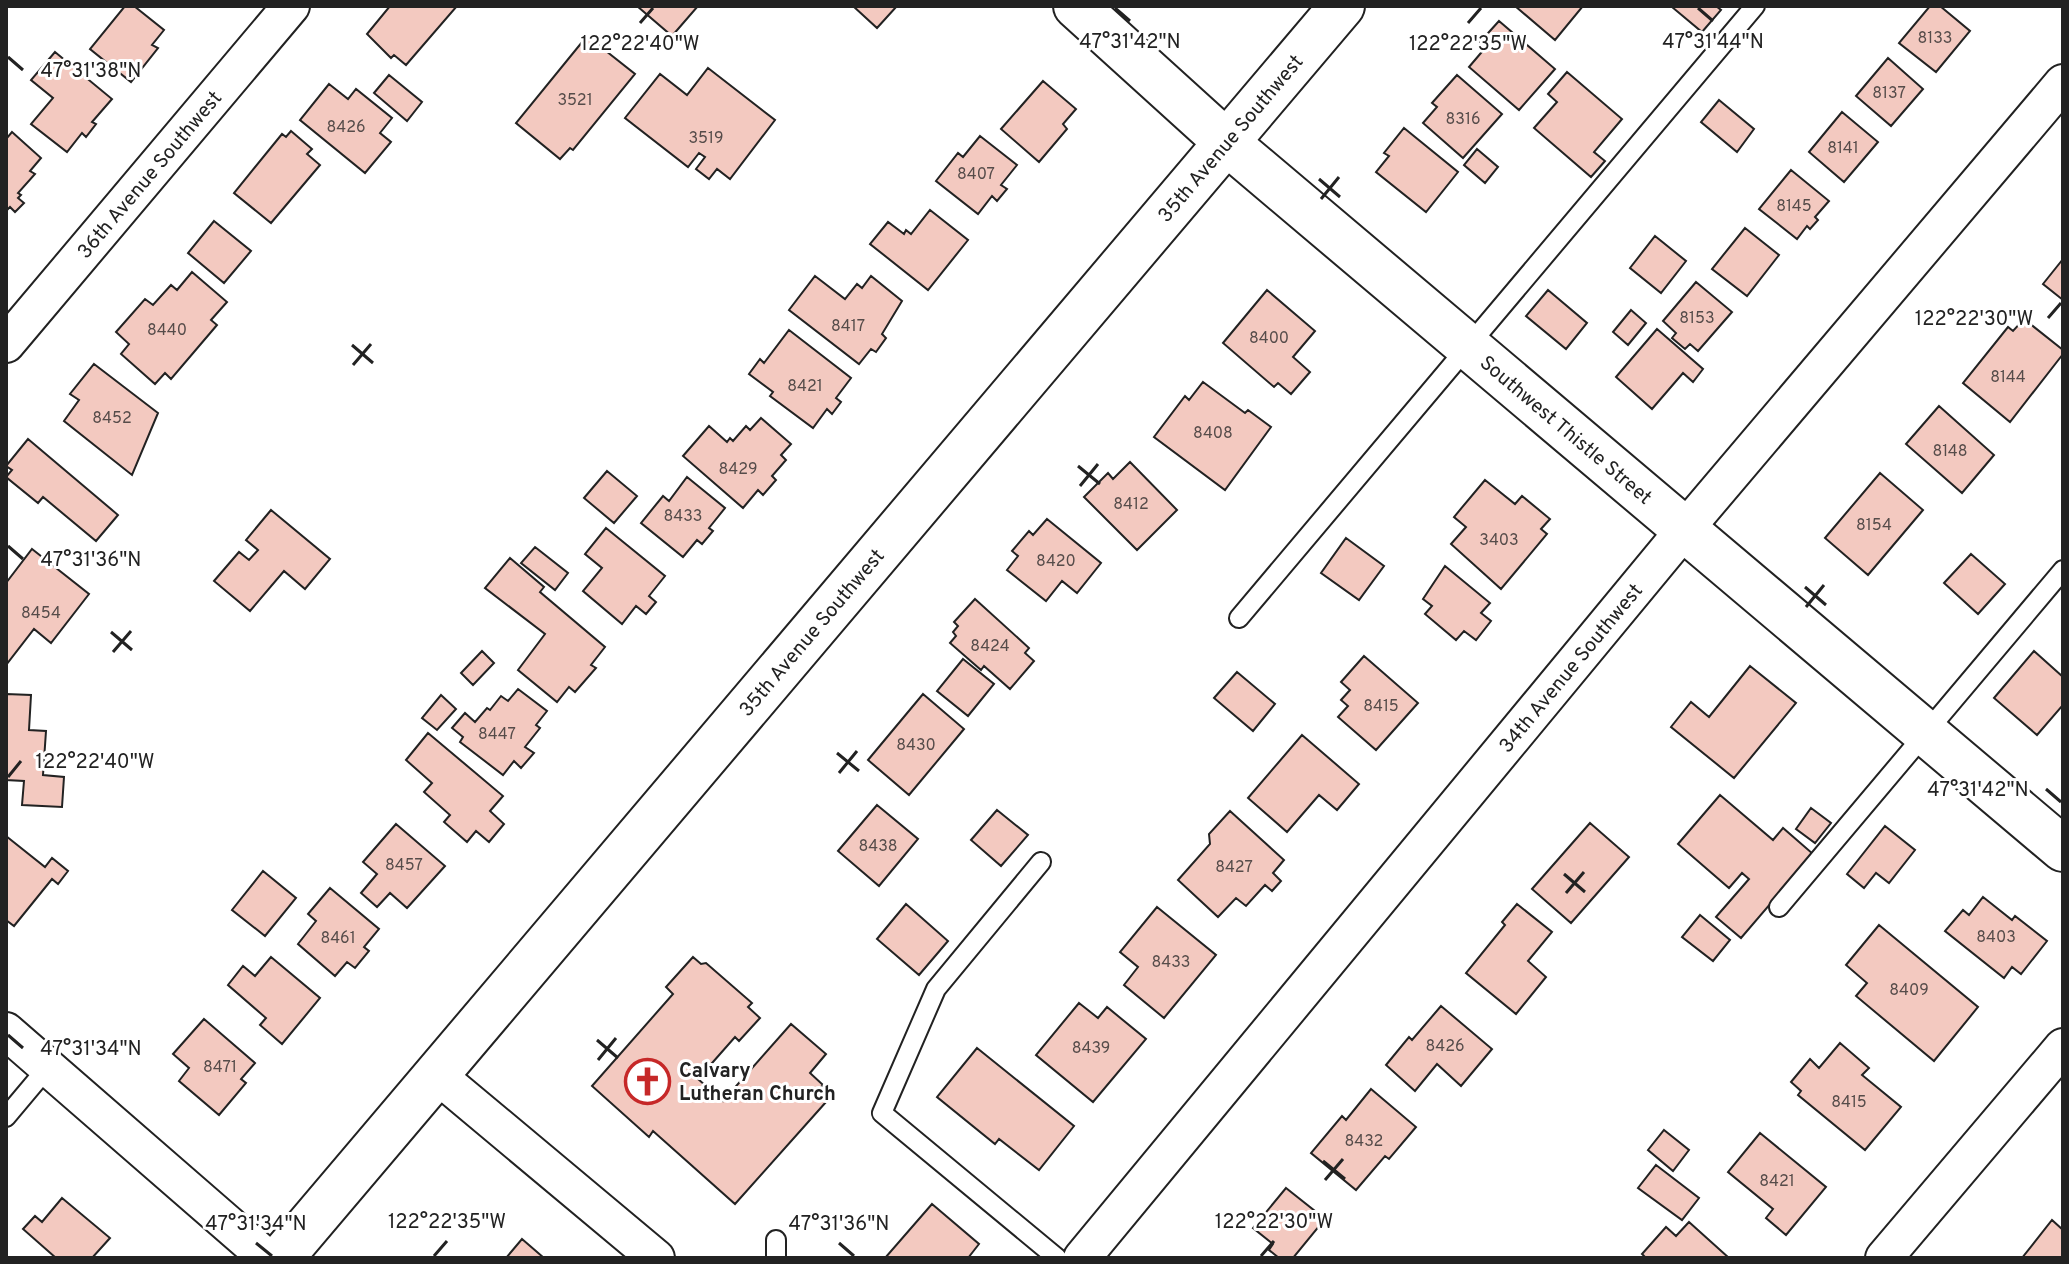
<svg xmlns="http://www.w3.org/2000/svg" width="2069" height="1264" font-family="Overpass,sans-serif">
  <style>
    .building { fill: #f3c9c0; stroke: #222; stroke-width: 2 }
    .lines { fill: none; stroke-linecap: round; stroke-linejoin: round }
    .lane-casing { stroke: #222; stroke-width: 22 }
    .street-casing { stroke: #222; stroke-width: 40 }
    .secondary-casing { stroke: #222; stroke-width: 48 }
    .lane { stroke: #fff; stroke-width: 18 }
    .street { stroke: #fff; stroke-width: 36 }
    .secondary { stroke: #fff; stroke-width: 44 }
    .ticks { fill: none; stroke: #222; stroke-width: 3 }
    .labels { text-anchor: middle; stroke-width: 6; stroke-linejoin: round; paint-order: stroke }
    .number-label { font-size: 16px; fill: #564c4a }
    .street-label { font-size: 20px; fill: #222; stroke: #fff }
    .poi-label { font-size: 20px; font-weight: bold; fill: #222; stroke: #fff; text-anchor: start }
    .ticks-label { font-size: 20px; text-anchor: middle; fill: #222; stroke: #fff; stroke-width: 6; stroke-linejoin: round; paint-order: stroke }
  </style>
  <rect width="100%" height="100%" fill="#fff"/>
  <!-- building -->
  <path class="building" d="M125 6H134L164 30 152 45 158 48 131 82 90 49Z
    M390 6H457L406 65 394 55 391 58 367 34Z
    M637 6H698L672 36Z
    M853 6H897L877 28Z
    M1515 6H1583L1555 40Z
    M1716 6 1721 10 1702 32 1672 7Z
    M1930 6H1940L1970 31 1936 72 1899 43Z
    M1499 21 1555 69 1519 110 1469 67 1486 47 1480 42Z
    M587 36 635 74 573 150 570 148 560 159 516 123Z
    M55 52 112 99 92 122 96 124 86 137 82 133 67 152 31 124 53 98 31 80Z
    M1888 58 1923 89 1891 126 1856 96Z
    M708 68 775 120 730 179 717 169 709 179 696 169 705 157 699 153 688 167 625 118 660 74 687 95Z
    M1567 72 1622 119 1594 152 1605 161 1591 177 1534 128 1557 102 1548 94Z
    M389 75 422 102 407 121 374 93Z
    M1457 75 1502 114 1463 158 1423 123 1437 107 1432 103Z
    M1043 81 1076 109 1063 124 1067 129 1039 162 1001 129Z
    M329 84 348 99 356 89 392 118 380 133 391 142 365 173 300 120Z
    M1719 100 1754 129 1737 152 1701 122Z
    M1842 112 1878 142 1844 182 1809 152Z
    M1404 128 1458 172 1426 212 1376 172 1389 156 1384 153Z
    M291 131 312 149 307 154 320 165 271 223 234 193 282 134 286 137Z
    M12 132 41 158 30 171 35 174 18 193 21 195 18 198 24 203 15 212 10 207 6 211V139Z
    M980 136 1017 165 1001 185 1007 189 997 201 992 196 978 214 936 181 958 153 963 157Z
    M1477 149 1498 167 1485 183 1464 165Z
    M1791 170 1829 201 1815 217 1818 220 1810 229 1807 226 1797 239 1759 209Z
    M930 210 968 240 928 290 870 244 888 222 904 234 906 230 911 234Z
    M214 221 251 251 224 283 188 253Z
    M1745 228 1779 255 1747 296 1712 269Z
    M1655 236 1686 261 1661 293 1630 268Z
    M2063 259V300L2043 284Z
    M192 272 227 302 211 320 217 325 171 379 165 373 155 384 121 354 129 344 116 332 145 299 153 305 171 285 177 290Z
    M815 276 845 299 857 284 862 288 871 276 902 301 882 334 886 338 876 352 871 349 859 364 789 310Z
    M1696 282 1732 312 1698 351 1690 344 1685 349 1672 338 1676 333 1663 321Z
    M1267 290 1315 331 1293 357 1310 372 1291 394 1278 383 1274 387 1223 343Z
    M1548 290 1587 323 1566 349 1526 316Z
    M1631 310 1646 323 1628 345 1613 332Z
    M2024 319 2063 350V354L2010 422 1963 383 2008 327 2013 331Z
    M1657 329 1703 369 1693 382 1683 373 1652 409 1616 377Z
    M789 330 851 378 836 398 841 402 832 414 827 409 813 428 770 396 773 392 749 374 760 359 764 363Z
    M94 364 158 413 132 475 64 421 79 400 70 394Z
    M1203 382 1245 413 1248 410 1271 427 1225 490 1154 437 1185 396 1189 400Z
    M1939 406 1994 455 1962 493 1906 444Z
    M761 418 791 444 781 455 786 460 772 476 776 480 763 495 758 490 743 508 683 456 709 426 727 442 730 438 733 441 746 426 750 430Z
    M28 439 118 515 96 541 43 497 38 503 6 477 12 470 6 466Z
    M1130 462 1177 510 1137 550 1084 497 1108 473 1113 479Z
    M607 471 637 496 614 523 584 498Z
    M1880 473 1923 510 1868 575 1825 538Z
    M687 477 725 508 709 528 713 531 702 544 697 540 683 557 641 523 663 496 669 501Z
    M1485 480 1515 504 1522 496 1550 519 1541 529 1547 534 1501 589 1451 544 1466 527 1454 517Z
    M271 510 330 559 305 589 284 571 250 611 214 581 239 552 249 560 258 550 246 540Z
    M1047 519 1101 563 1077 593 1062 581 1046 601 1007 570 1018 556 1012 551 1029 531 1033 535Z
    M606 528 665 576 649 596 656 602 646 614 636 606 622 624 583 591 602 568 585 554Z
    M1346 538 1384 566 1359 600 1321 573Z
    M535 547 568 573 555 590 521 563Z
    M32 549 89 594 51 643 34 629 6 665V583Z
    M1971 554 2005 584 1978 614 1944 583Z
    M510 558 544 587 540 592 605 647 591 665 596 668 575 692 569 687 557 702 518 670 545 634 485 588Z
    M1445 566 1490 603 1481 613 1491 621 1476 640 1464 631 1456 640 1425 614 1432 606 1423 599Z
    M975 599 1029 648 1025 653 1034 661 1010 689 984 666 981 670 950 643 956 636 953 632 958 626 954 622Z
    M482 651 494 663 473 685 461 673Z
    M2034 651 2063 677V705L2037 735 1994 698Z
    M1364 656 1418 703 1376 750 1338 717 1348 706 1341 700 1350 690 1341 682Z
    M963 659 994 684 968 716 937 691Z
    M1750 666 1796 703 1734 778 1671 727 1691 702 1709 717Z
    M1237 672 1275 704 1253 731 1214 698Z
    M518 689 547 711 536 725 540 728 525 747 534 753 521 768 514 761 503 775 460 742 463 737 452 728 465 713 475 722 487 708 490 710 501 696 508 701Z
    M6 694 31 695 29 730 46 731 43 775 64 777 62 807 22 805 24 781 6 780Z
    M923 694 964 729 909 795 868 760Z
    M441 695 456 709 437 730 422 718Z
    M428 733 503 796 490 811 504 824 489 842 476 831 467 842 444 822 450 815 424 792 432 783 406 760Z
    M1302 735 1359 784 1337 810 1319 795 1287 832 1248 798Z
    M1720 795 1773 840 1783 828 1813 854 1741 938 1716 917 1749 879 1742 873 1729 888 1678 844Z
    M877 805 918 839 879 886 838 851Z
    M1811 808 1831 823 1815 843 1796 829Z
    M997 810 1028 835 1001 866 971 840Z
    M1230 811 1284 860 1273 873 1281 881 1272 891 1265 885 1246 906 1236 898 1218 917 1178 880 1210 844 1209 834Z
    M1590 823 1629 857 1571 923 1532 889Z
    M396 824 445 866 407 908 390 893 377 907 361 893 377 874 363 862Z
    M1885 826 1915 850 1889 883 1876 873 1864 888 1847 874Z
    M6 836 45 867 52 858 68 871 58 884 52 879 14 926 6 920Z
    M263 871 296 898 265 936 232 910Z
    M330 888 379 929 364 947 369 951 355 968 347 962 335 976 298 944 316 921 308 914Z
    M1983 897 2012 920 2015 916 2047 941 2021 974 2012 967 2004 978 1945 931 1963 910 1969 915Z
    M906 904 948 941 919 975 877 939Z
    M1517 904 1552 932 1528 961 1546 977 1516 1014 1466 973 1505 925 1502 922Z
    M1157 907 1216 955 1164 1018 1124 985 1138 967 1120 952Z
    M1700 915 1730 940 1713 961 1682 937Z
    M1879 925 1978 1007 1934 1061 1856 996 1867 983 1846 965Z
    M271 957 320 998 282 1044 260 1025 266 1018 228 985 243 966 255 976Z
    M693 957 701 964 706 963 752 1003 748 1007 760 1018 739 1041 735 1037 698 1079 723 1101 791 1024 826 1054 810 1073 823 1085 815 1093 826 1102 735 1204 653 1131 649 1137 592 1086 673 994 666 987Z
    M1079 1003 1098 1018 1107 1007 1146 1039 1093 1102 1036 1055Z
    M1441 1006 1492 1049 1461 1086 1437 1064 1415 1091 1386 1065 1409 1037 1412 1040Z
    M204 1019 255 1063 241 1079 246 1083 219 1115 179 1081 189 1068 173 1054Z
    M1840 1043 1869 1068 1862 1075 1901 1107 1865 1150 1798 1095 1801 1091 1791 1082 1810 1059 1819 1068Z
    M977 1048 1074 1126 1039 1170 999 1139 995 1144 937 1097Z
    M1371 1089 1416 1127 1389 1159 1385 1156 1356 1190 1311 1153 1342 1116 1346 1120Z
    M1664 1130 1689 1150 1673 1171 1648 1150Z
    M1760 1133 1826 1187 1786 1235 1766 1218 1773 1209 1728 1172Z
    M1656 1165 1699 1198 1682 1220 1638 1188Z
    M1286 1188 1325 1219 1293 1258H1279L1269 1250 1273 1244 1253 1228Z
    M62 1198 110 1238 92 1258H56L23 1229 35 1216 42 1222Z
    M932 1204 979 1244 968 1258H885Z
    M2052 1220 2063 1230V1258H2022Z
    M1689 1222 1729 1258H1646L1642 1254 1666 1227 1676 1236Z
    M522 1239 544 1258H506Z"/>
  <g class="lines">
    <defs>
      <path id="lane" d="M1239 618 1755 6
        M1041 862 936 989 882 1113 1057 1258
        M1779 907 2063 570
        M6 1117 48 1067
        M776 1240V1258"/>
      <g id="street">
        <path id="s1" d="M6 344 291 6"/>
        <path d="M6 1031 267 1258"/>
        <path d="M437 1075 656 1258"/>
        <path id="s2" d="M1082 1258 1685 529 2063 83"/>
        <path d="M1884 1258 2063 1047"/>
      </g>
      <g id="secondary">
        <path id="s3" d="M1076 6 1226 142 2063 849"/>
        <path id="s4" d="M281 1258 1342 6"/>
      </g>
    </defs>
    <!-- lane casing -->
    <use href="#lane" class="lane-casing"/>
    <!-- street casing -->
    <use href="#street" class="street-casing"/>
    <!-- secondary casing -->
    <use href="#secondary" class="secondary-casing"/>
    <!-- lane -->
    <use href="#lane" class="lane"/>
    <!-- street -->
    <use href="#street" class="street"/>
    <!-- secondary -->
    <use href="#secondary" class="secondary"/>
  </g>
  <!-- ticks -->
  <path class="ticks" d="M1115 8 1130 21M1698 8 1713 21M640 23 653 8M1468 23 1481 8M8 57 23 70M1319 179 1340 197M1321 199 1339 177M2048 318 2061 303M352 345 373 363M353 365 371 344M1078 466 1100 484M1080 486 1098 464M8 546 23 559M1805 587 1826 605M1806 607 1824 585M111 632 132 650M113 652 131 631M837 753 859 771M839 773 857 751M8 777 21 761M2046 789 2061 802M1564 874 1585 892M1566 893 1584 872M8 1035 23 1048M597 1040 618 1058M598 1060 616 1038M1323 1161 1345 1179M1325 1180 1343 1159M256 1243 272 1256M839 1243 854 1256M434 1256 447 1241M1261 1256 1274 1241"/>
  <!-- icons -->
  <defs>
    <symbol id="church-ring" viewBox="-11 -11 22 22"><circle r="9.5" fill="#fff" stroke="#c62828" stroke-width="1.5"/><path d="M-1.2-6h2.4v3.5h3.3v2.4h-3.3V6h-2.4V-.1h-3.3v-2.4h3.3Z" fill="#c62828"/></symbol>
  </defs>
  <g fill-rule="evenodd">
    <use href="#church-ring" x="622" y="1056" width="51" height="51"/>
  </g>
  <g class="labels">
    <!-- number labels -->
    <g class="number-label">
      <text x="1935" y="43">8133</text>
      <text x="1889" y="98">8137</text>
      <text x="575" y="105">3521</text>
      <text x="1463" y="124">8316</text>
      <text x="346" y="132">8426</text>
      <text x="706" y="143">3519</text>
      <text x="1843" y="153">8141</text>
      <text x="976" y="179">8407</text>
      <text x="1794" y="211">8145</text>
      <text x="1697" y="323">8153</text>
      <text x="848" y="331">8417</text>
      <text x="167" y="335">8440</text>
      <text x="1269" y="343">8400</text>
      <text x="2008" y="382">8144</text>
      <text x="805" y="391">8421</text>
      <text x="112" y="423">8452</text>
      <text x="1213" y="438">8408</text>
      <text x="1950" y="456">8148</text>
      <text x="738" y="474">8429</text>
      <text x="1131" y="509">8412</text>
      <text x="683" y="521">8433</text>
      <text x="1874" y="530">8154</text>
      <text x="1499" y="545">3403</text>
      <text x="1056" y="566">8420</text>
      <text x="41" y="618">8454</text>
      <text x="990" y="651">8424</text>
      <text x="1381" y="711">8415</text>
      <text x="497" y="739">8447</text>
      <text x="916" y="750">8430</text>
      <text x="878" y="851">8438</text>
      <text x="404" y="870">8457</text>
      <text x="1234" y="872">8427</text>
      <text x="1996" y="942">8403</text>
      <text x="338" y="943">8461</text>
      <text x="1171" y="967">8433</text>
      <text x="1909" y="995">8409</text>
      <text x="1445" y="1051">8426</text>
      <text x="1091" y="1053">8439</text>
      <text x="220" y="1072">8471</text>
      <text x="1849" y="1107">8415</text>
      <text x="1364" y="1146">8432</text>
      <text x="1777" y="1186">8421</text>
    </g>
    <!-- street labels -->
    <g class="street-label">
      <text dy="7" stroke="none"><textPath href="#s4" startOffset="1468">35th Avenue Southwest</textPath></text>
      <text dy="7" stroke="none"><textPath href="#s1" startOffset="222">36th Avenue Southwest</textPath></text>
      <text dy="7" stroke="none"><textPath href="#s3" startOffset="648">Southwest Thistle Street</textPath></text>
      <text dy="7" stroke="none"><textPath href="#s4" startOffset="820">35th Avenue Southwest</textPath></text>
      <text dy="7" stroke="none"><textPath href="#s2" startOffset="766">34th Avenue Southwest</textPath></text>
    </g>
    <!-- poi labels -->
    <g class="poi-label">
      <text x="679" y="1077">Calvary<tspan x="679" dy="23">Lutheran Church</tspan></text>
    </g>
  </g>
  <g class="ticks-label">
    <text x="1130" y="48">47°31'42"N</text>
    <text x="1713" y="48">47°31'44"N</text>
    <text x="640" y="50">122°22'40"W</text>
    <text x="1468" y="50">122°22'35"W</text>
    <text x="91" y="77">47°31'38"N</text>
    <text x="1974" y="325">122°22'30"W</text>
    <text x="91" y="566">47°31'36"N</text>
    <text x="95" y="768">122°22'40"W</text>
    <text x="1978" y="796">47°31'42"N</text>
    <text x="91" y="1055">47°31'34"N</text>
    <text x="447" y="1228">122°22'35"W</text>
    <text x="1274" y="1228">122°22'30"W</text>
    <text x="256" y="1230">47°31'34"N</text>
    <text x="839" y="1230">47°31'36"N</text>
  </g>
  <!-- border -->
  <rect width="2069" height="1264" fill="none" stroke="#222222" stroke-width="16"/>
</svg>
